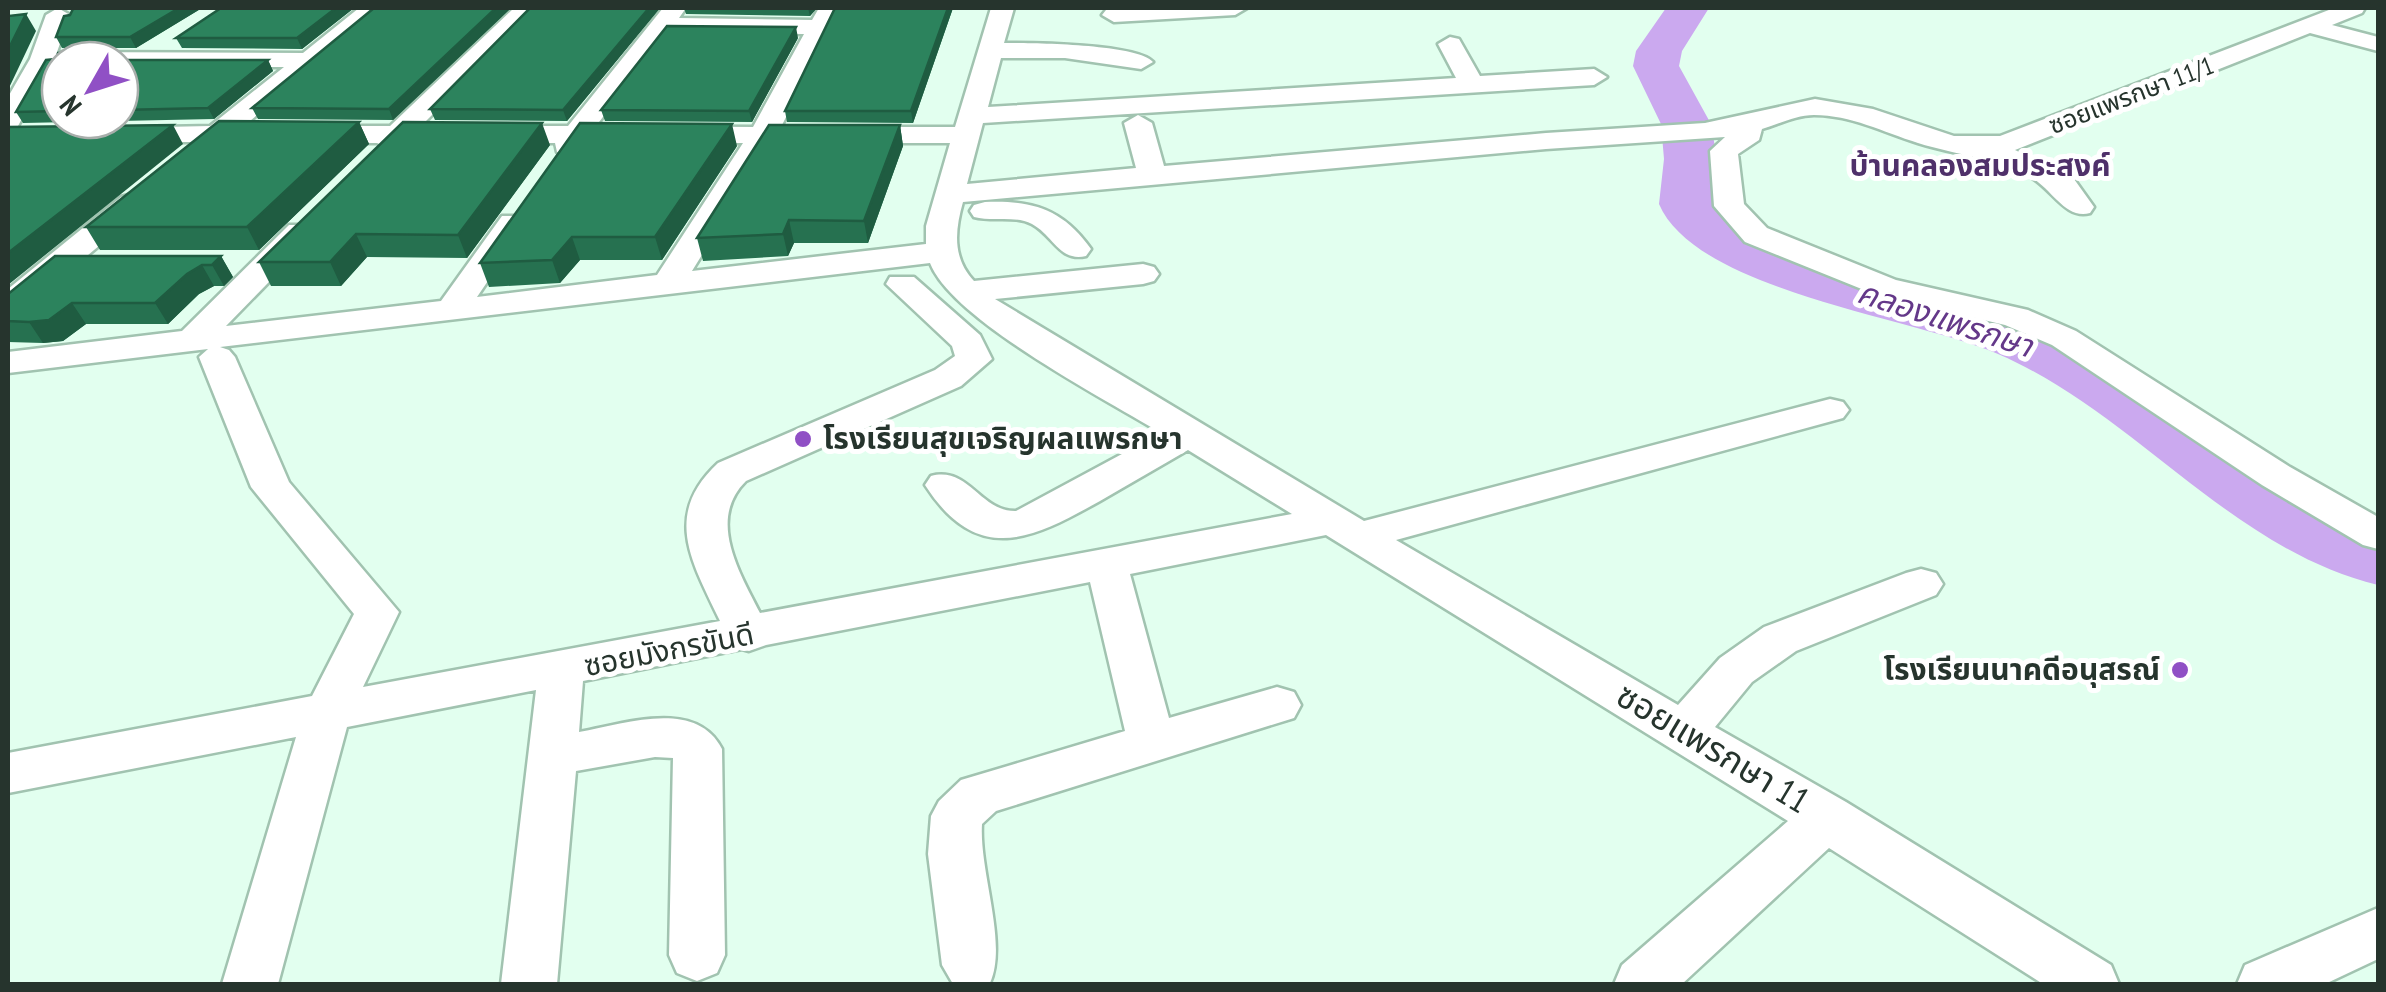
<svg xmlns="http://www.w3.org/2000/svg" width="2386" height="992" font-family="'PT Sans Narrow','Noto Sans Thai',sans-serif">
  <style>
    .lines { fill: none; stroke-linecap: round; stroke-linejoin: round }
    .river { fill: #cba9ef; fill-rule: evenodd }
    .minor-casing { stroke: #a1c3b0; stroke-width: 5 }
    .minor { fill: #fff; fill-rule: evenodd }
    .wall { fill: #267150 }
    .shaded-wall { fill: #1f5c41 }
    .building { fill: #2c835d; stroke: #1f5c41; stroke-width: 2.5 }
    .poi-dot { fill: #9050c5; stroke: #fff; stroke-width: 4 }
    .labels { text-anchor: middle; stroke-width: 10; stroke-linejoin: round; paint-order: stroke }
    .far-street-label { font-size: 25px; fill: #26342d; stroke: #fff }
    .far-quarter-label { font-size: 30px; font-weight: bold; fill: #4f306a; stroke: #fff }
    .poi-label { font-size: 30px; font-weight: bold; fill: #26342d; stroke: #fff; text-anchor: start }
    .street-label { font-size: 30px; fill: #26342d; stroke: #fff }
    .water-label { font-size: 32px; font-style: italic; fill: #643889; stroke: #fff }
    .near-street-label { font-size: 35px; fill: #26342d; stroke: #fff }
  </style>
  <rect width="100%" height="100%" fill="#e2ffef"/>
  <g class="lines">
    <!-- river -->
    <path class="river" d="M1666 8H1709L1682 51 1679 66 1711 124 1717 159 1714 198C1732 249 1950 297 2005 313 2088 337 2157 393 2227 441 2275 474 2325 502 2378 526V585C2230 549 2135 413 1998 354 1915 318 1696 291 1659 204L1664 159 1661 124 1633 66 1636 51Z"/>
    <defs>
      <path id="minor" d="M58 8 70 15 57 52 303 53 359 8H384L244 126H390L514 8H539L421 126H568L663 8H686L679 18 812 20 819 8H841L781 127H955L991 8H1014L1004 43C1033 43 1137 44 1153 62L1141 69 1065 58H1001L988 107 1456 78 1438 44 1450 37 1459 39 1480 76 1594 69 1607 77 1594 85 983 123 967 184 1136 168 1124 123 1138 115 1152 123 1164 166 1546 133 1705 123 1815 99 1873 109 1954 136H2000L2334 8H2365L2362 13 2332 25 2378 37V51L2310 33 2015 150 2074 179 2094 207 2090 213C2065 220 2052 188 2029 176 1992 157 1956 155 1918 143 1883 132 1851 115 1814 115 1796 115 1779 124 1762 129L1759 140 1738 154 1744 204 1767 228 1896 280 2028 310 2076 331 2290 467 2378 517V549L2363 545 2262 485 2052 345 2005 325 1874 294 1745 242 1714 206 1710 151 1725 137 1546 149 963 202C955 230 952 258 974 281L1143 264 1154 267 1159 274 1154 281 1143 284 995 299 1364 521 1830 399 1843 402 1849 410 1843 418 1396 540 1678 705 1720 658 1764 627 1906 573 1921 569 1936 573 1943 584 1936 595 1796 651 1752 682 1715 727 1846 802 2111 965 2119 984H2043L1829 848 1682 984H1614L1622 965 1788 821 1326 535 1130 574 1169 718 1277 687 1294 692 1301 705 1294 718 996 811 982 824C979 872 1008 943 990 983L953 984 942 965 928 854 931 816 939 801 961 780 1125 731 1090 582 766 645 749 651 742 649 583 681 579 732C625 724 696 698 722 749L725 955 717 973 697 981 677 973 669 955 673 758 655 757 576 771 557 984H501L536 690 347 727 278 984H222L296 737 8 793V753L312 696 354 614 251 487 199 357 208 349 8 373V352L182 331 289 225H311L315 232 311 239 226 326 441 301 502 216H524L528 222 477 297 657 275 743 143H584C576 153 570 155 557 152L555 143H404L390 149 377 143 224 142 212 146 201 142H125L115 140 111 134 115 128 210 126 284 67H120V60H60V67L50 66 18 126 8 128V97L30 59 46 15ZM668 32 804 34 753 127 596 126ZM771 143H950L926 226V244L692 271ZM930 263C952 320 1105 399 1161 433L1016 511C980 512 969 466 931 476L925 485C978 567 1032 539 1100 501 1129 484 1159 467 1188 450L1292 514 760 613C739 572 707 519 746 481L961 386 992 359 980 335 914 277H890L886 284 952 346 955 356 935 370 718 463C662 515 692 562 720 621L363 687 399 612 289 482 235 357 229 350 220 347Z
        M1123 8H1247L1235 15 1114 22 1102 15 1106 10Z
        M132 194 143 197 147 203 143 209 20 312 8 315V289L121 197Z
        M985 202C1032 200 1063 209 1091 249L1086 256C1059 262 1054 236 1032 224 1015 215 993 222 974 217L970 211 974 205Z
        M2378 908V959L2325 984H2237L2245 965Z"/>
    </defs>
    <!-- minor casing -->
    <use href="#minor" class="minor-casing"/>
    <!-- minor -->
    <use href="#minor" class="minor"/>
  </g>
  <!-- wall -->
  <path class="wall" d="M80 8H202L136 48H62L56 37 70 15Z
    M354 8 302 49 182 48 176 38Z
    M374 8H511L393 120 258 119 252 108Z
    M530 8H660L567 121 435 120 430 109Z
    M684 8H817L810 16 686 14Z
    M953 8 913 123 787 122 785 111Z
    M798 38 752 122 605 121 601 110Z
    M60 60V120H120V60H268L273 71 214 119 23 123 16 112Z
    M359 122 369 144 259 250H100L86 227Z
    M900 125 903 146 868 243H794L788 256 703 261 697 238Z
    M550 145 467 258 367 257 341 286H271L259 262Z
    M737 146 662 260H580L560 283 489 287 480 263Z
    M221 256 233 277 224 286H214L199 294 168 324H86L63 341 43 343 8 342V294Z"/>
  <!-- shaded-wall -->
  <path class="shaded-wall" d="M179 8H202L136 48 130 37Z
    M336 8H354L302 49 297 38Z
    M496 8H511L393 120 389 109Z
    M649 8H660L567 121 563 110Z
    M808 8H817L810 16Z
    M948 8H953L913 123 911 111Z
    M26 14 36 31 8 90V50Z
    M796 27 798 38 752 122 749 111Z
    M268 60 273 71 214 119 208 108Z
    M359 122 369 144 259 250 247 227Z
    M542 123 550 145 467 258 458 235Z
    M732 124 737 146 662 260 655 237Z
    M173 125 183 144 8 285V253Z
    M900 125 903 146 868 243 864 221Z
    M789 220 794 243 788 256 783 234Z
    M356 234 367 257 341 286 330 262Z
    M572 237 580 260 560 283 552 260Z
    M221 256 233 277 224 286 212 265Z
    M202 265 214 286 199 294 168 324 155 303 187 274Z
    M72 303 86 324 63 341 43 343 29 322Z"/>
  <!-- building -->
  <path class="building" d="M80 8H179L130 37H56L64 16 70 15 73 9Z
    M221 8H336L297 38H176Z
    M374 8H496L389 109 252 108Z
    M530 8H649L563 110 430 109Z
    M835 8H948L911 111H785Z
    M26 14 8 50V16Z
    M667 26 796 27 749 111 601 110Z
    M58 53H110L114 60H60V111L16 112 46 60 56 59Z
    M120 60H268L208 108 120 110Z
    M219 121 359 122 247 227H86Z
    M403 122 542 123 458 235 356 234 330 262H259Z
    M580 123 732 124 655 237H572L552 260 480 263Z
    M173 125 8 253V127Z
    M769 125H900L864 221 789 220 783 234 697 238Z
    M55 256H221L212 265H202L187 274 155 303H72L49 320 29 322 8 321V294Z"/>
  <!-- markers -->
  <g class="poi-dot">
    <circle cx="803" cy="439" r="10"/>
    <circle cx="2180" cy="670" r="10"/>
  </g>
  <g class="labels">
    <!-- far-street labels -->
    <g class="far-street-label">
      <text transform="translate(2131 95) rotate(-21)" y="9">ซอยแพรกษา 11/1</text>
    </g>
    <!-- far-quarter labels -->
    <g class="far-quarter-label">
      <text x="1980" y="176">บ้านคลองสมประสงค์</text>
    </g>
    <!-- poi labels -->
    <g class="poi-label">
      <text x="823" y="449">โรงเรียนสุขเจริญผลแพรกษา</text>
      <text x="2160" y="680" text-anchor="end">โรงเรียนนาคดีอนุสรณ์</text>
    </g>
    <!-- street labels -->
    <g class="street-label">
      <text transform="translate(669 650) rotate(-11)" y="10">ซอยมังกรขันดี</text>
    </g>
    <!-- water labels -->
    <g class="water-label">
      <text transform="translate(1945 319) rotate(18)" y="11">คลองแพรกษา</text>
    </g>
    <!-- near-street labels -->
    <g class="near-street-label">
      <text transform="translate(1713 748) rotate(31)" y="12">ซอยแพรกษา 11</text>
    </g>
  </g>
  <!-- border -->
  <rect width="2386" height="992" fill="none" stroke="#26342d" stroke-width="20"/>
  <!-- north arrow -->
  <g transform="translate(90 90) rotate(231)"><circle r="48" fill="#ffffff" stroke="#a8aeab" stroke-width="2.5"/>
  <path d="M0-8L18 38L0 25L-18 38Z" fill="#9050c5"/>
  <text y="-15" font-size="28" font-weight="bold" text-anchor="middle" fill="#26342d">N</text>
  </g>
</svg>
